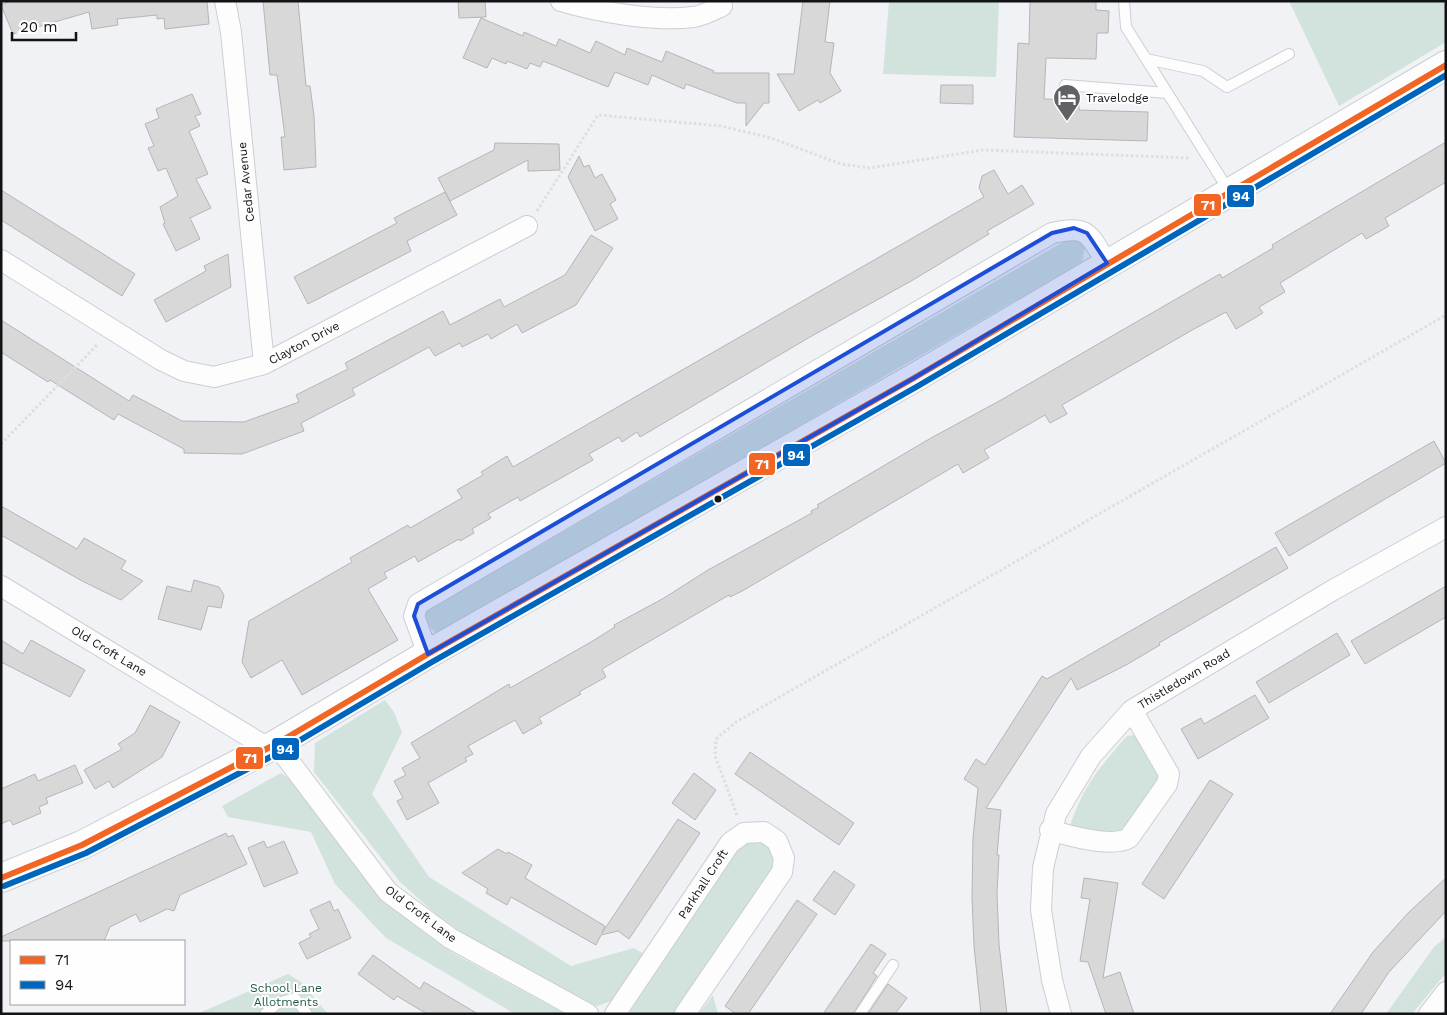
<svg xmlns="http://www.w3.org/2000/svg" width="1447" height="1015" font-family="'Work Sans',sans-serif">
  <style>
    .green { fill: #d2e2dc }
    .building { fill: #d8d8d9; stroke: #b6b5b6 }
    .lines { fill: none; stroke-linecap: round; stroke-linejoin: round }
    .lane-casing { stroke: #ccced1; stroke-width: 12 }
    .street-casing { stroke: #ccced1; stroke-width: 22 }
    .secondary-casing { stroke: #ccced1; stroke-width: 30 }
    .path { stroke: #dedee0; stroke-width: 3; stroke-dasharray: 2.5 2.5; stroke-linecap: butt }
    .lane { stroke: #fdfdfe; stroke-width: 10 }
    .street { stroke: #fdfdfe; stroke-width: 20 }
    .secondary { stroke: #fdfdfe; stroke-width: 28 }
    .bus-1-casing { stroke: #fefefe; stroke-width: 10 }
    .bus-2-casing { stroke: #fefefe; stroke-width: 10 }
    .bus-1 { stroke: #f26522; stroke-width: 6 }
    .bus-2 { stroke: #0065bd; stroke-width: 6 }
    .marked { fill: #1d4ed8; fill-opacity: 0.2; stroke: #1d4ed8; stroke-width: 4; stroke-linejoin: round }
    .bus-dot { fill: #121316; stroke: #fefefe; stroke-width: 2 }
    .labels { text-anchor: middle; stroke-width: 4; stroke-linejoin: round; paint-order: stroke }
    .poi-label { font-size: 12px; fill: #121316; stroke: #fefefe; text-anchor: start }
    .street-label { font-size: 12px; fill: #121316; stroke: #fefefe }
    .park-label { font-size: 12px; fill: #1e5943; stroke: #fefefe }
    .line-badge { stroke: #fefefe; stroke-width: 2 }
    .badge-label { font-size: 14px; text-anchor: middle; font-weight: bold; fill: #fff }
  </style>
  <rect width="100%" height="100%" fill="#f0f2f6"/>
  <!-- green -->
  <path class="green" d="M889 1H999L996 77 883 74Z
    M1289 1H1446V42L1339 106Z
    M1078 239 1085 247 1082 262 438 635 426 623 425 612 1065 241Z
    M385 700 394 712 402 732 372 794 429 877 571 966 634 948 647 956 617 999 597 1006 481 945 439 917 400 882 314 772 315 743Z
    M1134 735 1161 778 1124 830 1114 832 1075 828 1070 826C1084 785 1099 768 1127 736Z
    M281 773 295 782 357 868 410 922 451 952 565 1014H515L386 938 335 884 311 832 228 817 222 806Z
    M756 839 769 844 776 867 678 1014H631L630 1011 743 843Z
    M1446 937V973L1412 1014H1386L1434 947Z
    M288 974 301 982 328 1014H197Z
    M713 995 718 1014H699Z"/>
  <!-- building -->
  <path class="building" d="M10 1H207L209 24 165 29 164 18 157 19V15L117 19 118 25 92 29 89 12 13 34 1 5Z
    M263 1H298L306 86H310L314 116 316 167 284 170 281 137H285L277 75H270Z
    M458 1H485L486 17 459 18Z
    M803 1H830L825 42 834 43 830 73 841 91 820 103 818 100 799 111 777 74H794Z
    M1030 1H1096V10L1109 11 1108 33H1097L1096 59 1046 58 1044 99 1079 100V110L1148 112 1147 141 1014 137 1018 43 1029 44Z
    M481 18 523 36 524 32 556 46 559 39 590 53 596 41 625 55 627 48 662 62 666 51 714 71 713 73H769V103H764L746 126V103H737L686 84 684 89 652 75 648 85 615 72 608 87 543 61 540 67 530 63 527 69 507 61 506 64 492 58 487 68 463 58Z
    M941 85H973V104L940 103Z
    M192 94 201 114 195 116 200 126 189 131 208 174 196 179 211 208 190 218 200 239 176 251 163 224 165 223 160 207 178 196 166 168 158 171 148 148 154 146 145 124 159 118 156 109Z
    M1446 142V182L1385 218 1389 226 1366 239 1362 233 1280 283 1285 292 1259 307 1263 313 1236 329 1226 312 1194 329 1062 405 1067 414 1050 423 1045 415 984 450 989 458 963 473 958 464 744 590 730 597 729 595 602 669 606 677 579 692 581 694 539 718 542 723 523 734 515 720 468 746 473 754 465 758 467 761 428 783 439 803 407 820 397 801 403 798 394 781 406 775 402 768 420 758 411 743 509 684 510 688 591 642 615 627 614 625 664 598 708 570 812 513 811 511 819 507 817 505 931 438 1001 400 1197 287 1220 274 1222 278 1273 248 1272 245 1297 230Z
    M495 143 559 144 560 170 528 171V160L450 201 438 178 494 150Z
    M579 156 584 167 589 165 595 178 602 174 616 200 610 204 618 219 595 231 568 177Z
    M994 170 1008 194 1022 185 1034 204 987 231 989 234 913 280 810 337 640 437 637 432 622 442 619 437 589 454 593 460 520 501 518 497 488 514 491 518 472 529 474 533 460 541 459 539 418 562 415 556 384 573 387 578 368 589 398 640 302 695 282 660 251 678 242 662 249 621 352 562 350 558 408 525 410 528 462 498 457 490 483 475 481 472 507 456 513 467 984 197 979 188 982 176Z
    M1 190 135 274 122 296 1 220Z
    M445 192 457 215 407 241 411 251 308 304 294 277 397 223 394 218Z
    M591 235 613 248 576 305 522 333 517 324 491 339 488 334 462 347 460 343 435 356 429 347 352 389 355 395 301 423 304 431 242 454 184 453V449L118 414 114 420 50 380 48 382 1 352V320L129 401 133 395 182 421 244 422 299 402 296 395 348 369 345 363 443 311 450 325 500 299 504 307 565 275Z
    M228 254 231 287 166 322 154 300 206 271 204 266Z
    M1434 441 1446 463 1289 556 1275 533Z
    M1 506 77 549 84 538 126 561 121 569 143 581 121 600 82 581 1 535Z
    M1276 547 1288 568 1159 643 1160 645 1126 665 1077 690 1071 678 986 808 1001 810 997 855H999L997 893 999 944 1007 1014H981L974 946 972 897 973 838 978 788 964 779 976 759 985 765 1042 676 1047 679Z
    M194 580 219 587 224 595 221 608 208 606 201 630 158 619 167 586 191 592Z
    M1446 586V617L1365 664 1351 641Z
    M1337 633 1350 655 1269 703 1256 682Z
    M1 640 23 654 31 640 85 670 70 697 1 662Z
    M1255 695 1269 718 1198 759 1181 729 1201 718 1204 724Z
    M150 705 180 722 162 757 113 788 109 781 95 789 84 770 122 749 118 744 135 733Z
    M750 752 854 823 839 845 735 774Z
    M75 765 83 783 46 798 48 803 39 807 41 813 13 825 10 820 1 824V789L35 774 38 781Z
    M694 773 716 790 695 820 672 803Z
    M1210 780 1233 794 1164 899 1142 884Z
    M678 819 700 833 629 939 618 931 601 935 596 945 511 897 507 905 486 893 488 889 462 873 498 849 507 854 508 852 532 865 525 878 605 926 602 933Z
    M226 833 228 837 233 835 247 864 180 895 174 911 167 909 140 922 136 914 110 927 104 941H1V937Z
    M264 841 267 848 284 841 298 873 264 887 248 848Z
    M834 871 855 885 835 915 813 900Z
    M1084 878 1118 883 1103 978 1120 972 1134 1014H1106L1088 962 1080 961 1090 899 1081 898Z
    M1446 878V911L1389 972 1361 1014H1330L1373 952 1409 912Z
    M797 900 817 914 748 1014H736L725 1006Z
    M330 901 334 911 338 909 351 938 307 959 299 943 311 937 309 934 319 929 310 910Z
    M871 944 886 954 873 973 877 976 853 1014H823Z
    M373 955 420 989 424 982 478 1014H427L397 996 394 1000 358 974Z
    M888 984 907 998 895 1014H868Z"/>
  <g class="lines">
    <defs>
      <path id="lane" d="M1124 1 1126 27 1229 191
        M1146 59 1203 71 1227 87 1289 54
        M1065 85 1167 93
        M265 1014 278 1003 295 998 307 1014
        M860 1014 893 965"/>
      <path id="street" d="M225 1 231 32 264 364
        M561 1C597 12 657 22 693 17 703 16 713 10 722 6
        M1 260 161 360 184 371 214 377 264 364 527 226
        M1 586 268 748
        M428 654 414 616 418 604 1052 233C1090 225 1088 234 1107 263
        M276 744 388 892 450 938 588 1014
        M1050 830C1070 836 1111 848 1129 838L1167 784 1169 774 1132 710
        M615 1014 730 843 744 833 764 832 777 841 784 858 782 872 685 1014
        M1061 1014 1052 980 1041 910 1043 868 1056 814 1091 756 1132 710 1333 590 1446 527
        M1429 1014 1446 992"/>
      <path id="secondary" d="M1 878 82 845 276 744 428 654 914 378 1446 65"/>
    </defs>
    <!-- lane casing -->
    <use href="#lane" class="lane-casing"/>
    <!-- street casing -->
    <use href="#street" class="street-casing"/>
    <!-- secondary casing -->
    <use href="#secondary" class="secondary-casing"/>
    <!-- path -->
    <path class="path" d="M537 211 598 115 721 126 771 138 841 164 870 168 983 150 1190 158
      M1 444 98 344
      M737 815 715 756 716 739 736 722 1446 315
      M1394 1014 1446 949"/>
    <!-- lane -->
    <use href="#lane" class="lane"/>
    <!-- street -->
    <use href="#street" class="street"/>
    <!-- secondary -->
    <use href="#secondary" class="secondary"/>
    <defs>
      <path id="bus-1" d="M1 878 82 845 276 744 428 654 914 378 1446 65"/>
      <path id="bus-2" d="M4 886 86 853 280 752 432 662 918 386 1446 75"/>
    </defs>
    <!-- bus-1 casing -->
    <use href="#bus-1" class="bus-1-casing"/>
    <!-- bus-2 casing -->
    <use href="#bus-2" class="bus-2-casing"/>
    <!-- bus-1 -->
    <use href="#bus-1" class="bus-1"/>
    <!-- bus-2 -->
    <use href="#bus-2" class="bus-2"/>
  </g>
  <!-- marked area -->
  <path class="marked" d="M1074 228 1087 233 1107 263 914 378 428 654 414 616 418 604 1052 233Z"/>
  <!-- icons -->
  <defs>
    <symbol id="hotel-pin" viewBox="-11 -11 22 30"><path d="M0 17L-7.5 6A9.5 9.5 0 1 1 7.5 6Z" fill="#606164" stroke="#fefefe"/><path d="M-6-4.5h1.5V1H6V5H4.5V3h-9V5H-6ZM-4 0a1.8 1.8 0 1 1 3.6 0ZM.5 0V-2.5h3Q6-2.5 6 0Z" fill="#fff"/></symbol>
  </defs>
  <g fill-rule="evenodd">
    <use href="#hotel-pin" x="1051" y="82" width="32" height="43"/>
  </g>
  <!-- markers -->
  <circle class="bus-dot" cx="718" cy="499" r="4.5"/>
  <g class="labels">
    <!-- poi labels -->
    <g class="poi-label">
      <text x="1086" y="102">Travelodge</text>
    </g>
    <!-- street labels -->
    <g class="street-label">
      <text transform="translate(246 182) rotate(-96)" y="4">Cedar Avenue</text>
      <text transform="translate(304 343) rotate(-28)" y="4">Clayton Drive</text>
      <text transform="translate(109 651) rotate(31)" y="4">Old Croft Lane</text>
      <text transform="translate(1184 679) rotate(-31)" y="4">Thistledown Road</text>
      <text transform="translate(703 884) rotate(-57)" y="4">Parkhall Croft</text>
      <text transform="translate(421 914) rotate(37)" y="4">Old Croft Lane</text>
    </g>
    <!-- park labels -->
    <g class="park-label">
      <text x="286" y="992">School Lane<tspan x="286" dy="14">Allotments</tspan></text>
    </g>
  </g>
  <g class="line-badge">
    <rect x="1226" y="184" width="29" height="24" rx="5" fill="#0065bd"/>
    <rect x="1193" y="193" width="29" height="24" rx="5" fill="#f26522"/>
    <rect x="782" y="443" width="29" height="24" rx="5" fill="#0065bd"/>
    <rect x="748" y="452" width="28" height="24" rx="5" fill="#f26522"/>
    <rect x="271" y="737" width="29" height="24" rx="5" fill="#0065bd"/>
    <rect x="235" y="746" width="29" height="24" rx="5" fill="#f26522"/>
  </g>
  <g class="badge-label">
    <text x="1241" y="201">94</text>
    <text x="1208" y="210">71</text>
    <text x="796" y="460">94</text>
    <text x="762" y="469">71</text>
    <text x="285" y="754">94</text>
    <text x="250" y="763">71</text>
  </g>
  <!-- border -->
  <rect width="1447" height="1015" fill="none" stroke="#121316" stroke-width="5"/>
  <!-- legend -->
  <rect x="10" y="940" width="175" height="65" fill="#fefefe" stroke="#a0a0a1"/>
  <rect x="20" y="956" width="25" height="8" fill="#f26522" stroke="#a0a0a1"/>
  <text x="55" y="965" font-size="15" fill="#121316">71</text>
  <rect x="20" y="981" width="25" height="8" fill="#0065bd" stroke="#a0a0a1"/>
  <text x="55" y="990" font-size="15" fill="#121316">94</text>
  <!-- scale -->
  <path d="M12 32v8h64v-8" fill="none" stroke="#121316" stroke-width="2.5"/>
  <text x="20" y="32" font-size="15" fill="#121316" stroke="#fefefe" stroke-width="4" paint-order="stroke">20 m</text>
</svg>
